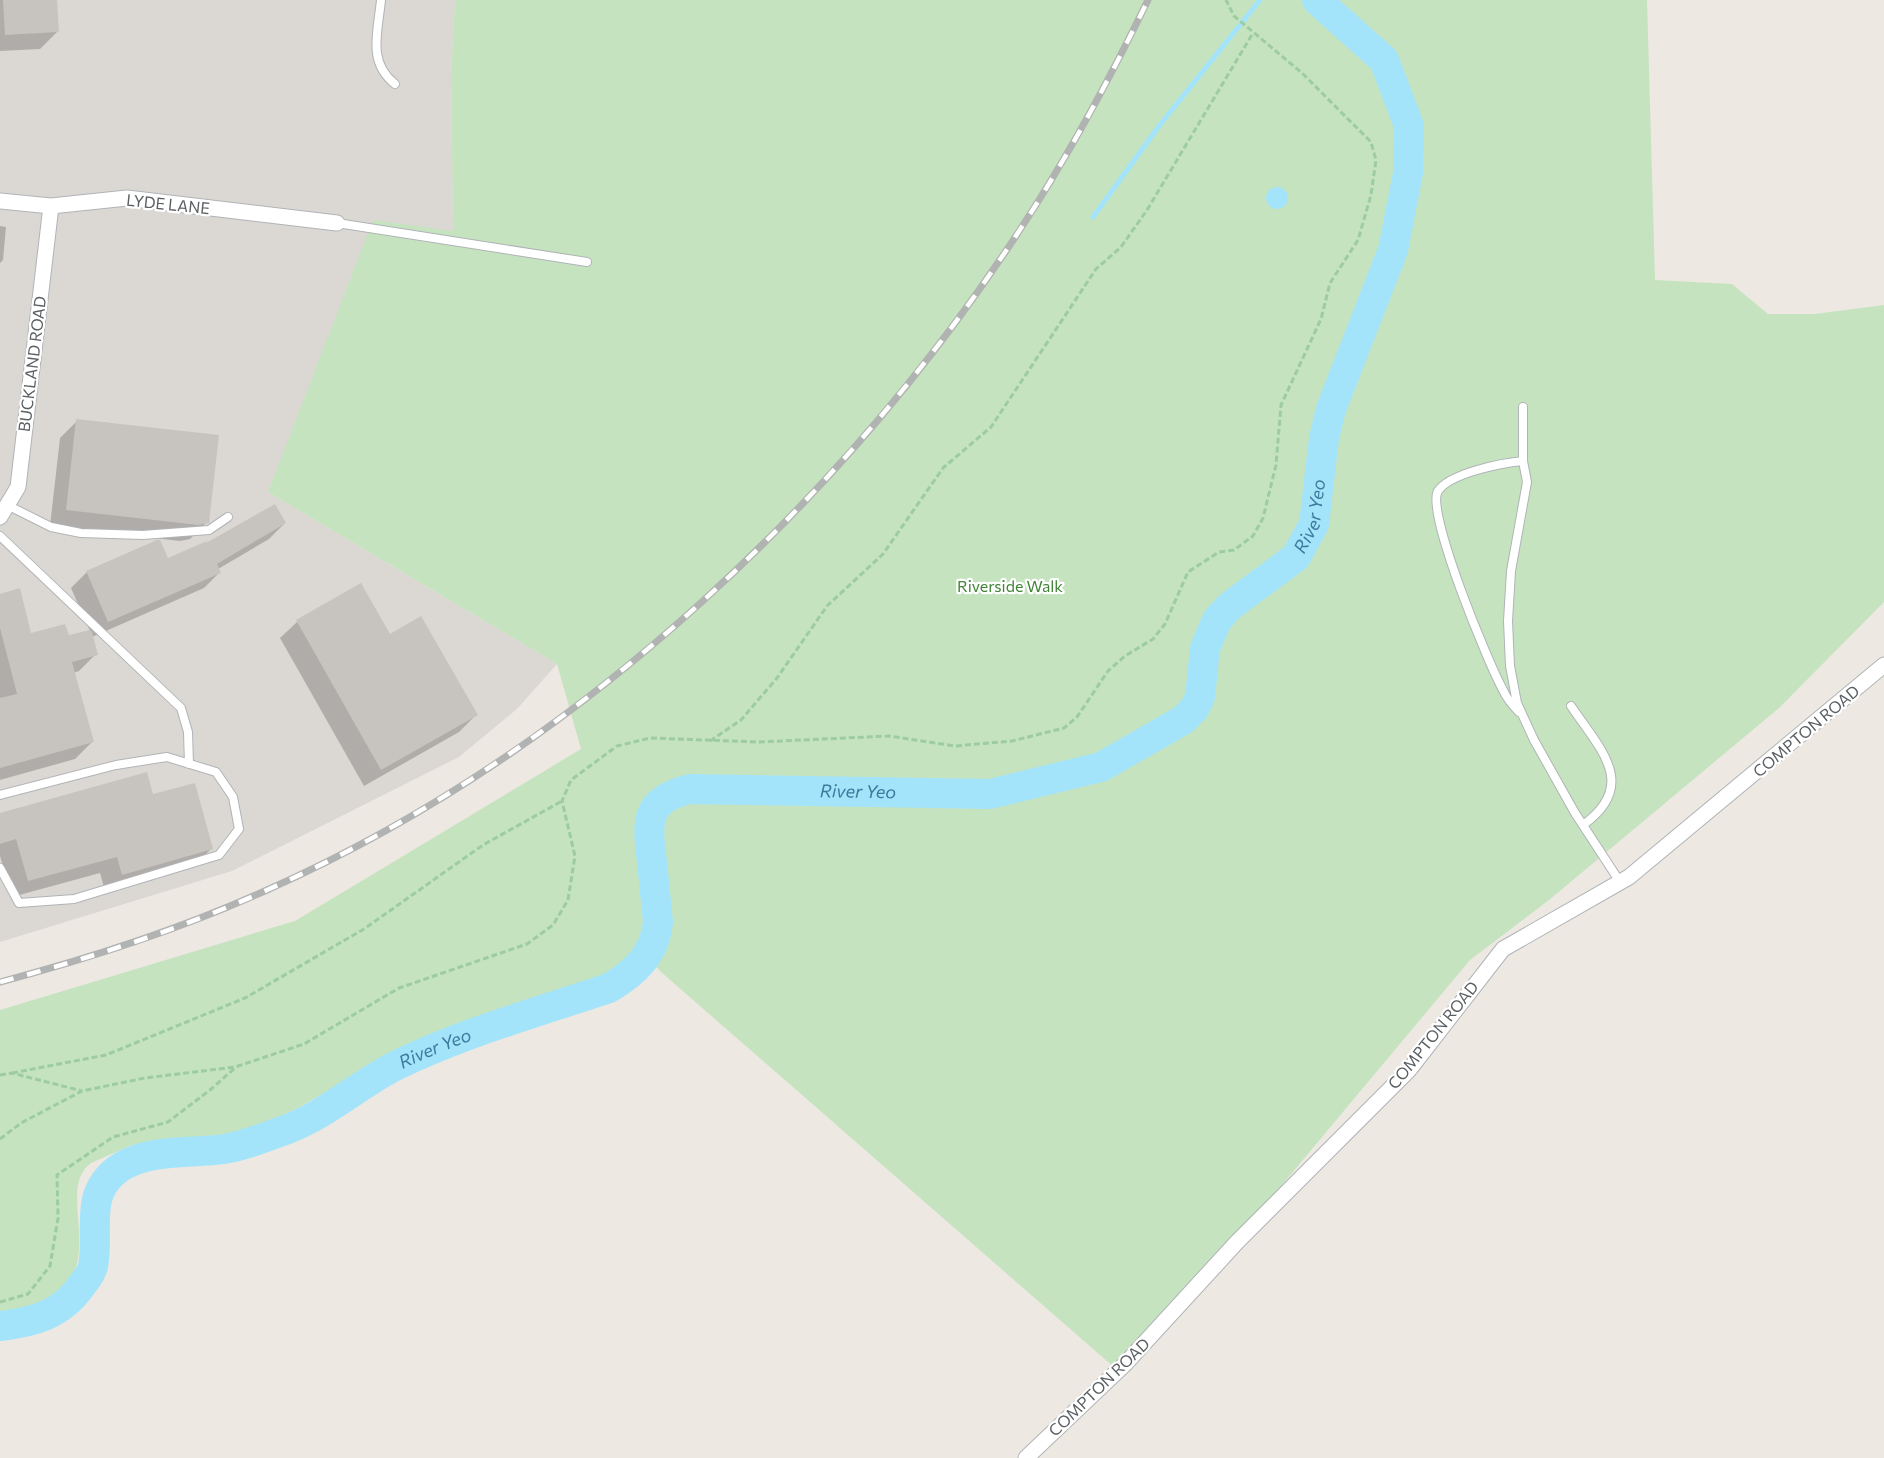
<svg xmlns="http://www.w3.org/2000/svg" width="1884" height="1458" font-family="Commissioner,sans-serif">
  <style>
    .industrial { fill: #dbd8d4 }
    .green { fill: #c5e3bf }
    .water { fill: #a4e4fb }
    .shadow { fill: #0003 }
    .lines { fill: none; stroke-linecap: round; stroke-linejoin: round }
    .stream { stroke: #a4e4fb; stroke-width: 5 }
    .river { stroke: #a4e4fb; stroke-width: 30 }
    .building { fill: #c7c3be }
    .service-casing { stroke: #b0b4b7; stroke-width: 10 }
    .minor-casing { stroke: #b0b4b7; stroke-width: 17 }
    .path { stroke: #9dcca1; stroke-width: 3; stroke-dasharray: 6 3; stroke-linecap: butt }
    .service { stroke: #fff; stroke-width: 8 }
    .minor { stroke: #fff; stroke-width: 15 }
    .rail-casing { stroke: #b1b2b2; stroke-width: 7 }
    .rail { stroke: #fff; stroke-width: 4.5; stroke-dasharray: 14; stroke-linecap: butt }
    .labels { text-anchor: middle; stroke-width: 4.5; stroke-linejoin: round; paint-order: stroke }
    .street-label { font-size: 16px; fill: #5a5f62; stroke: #fff }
    .park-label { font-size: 16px; fill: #428338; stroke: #fff }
    .water-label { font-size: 18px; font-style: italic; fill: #3c7b9b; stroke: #fff }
  </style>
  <rect width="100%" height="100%" fill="#ede8e2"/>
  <!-- industrial -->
  <path class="industrial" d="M0 0H455L451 73 453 231 268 492 557 664 517 709 459 757 232 871 0 942Z"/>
  <!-- green -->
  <path class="green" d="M455 0H1647L1655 280 1732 284 1768 314H1815L1884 305V602L1779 708 1549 900 1470 960 1123 1375 661 972 637 944 623 963 601 977 544 1000 403 1048 298 1108 248 1132 203 1142 132 1145 91 1163C47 1195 134 1294 0 1321V1010L295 921 581 749 557 664 268 492 373 220 453 231 451 73Z"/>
  <!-- water -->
  <path class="water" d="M1266 198a11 11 0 1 1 22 0a11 11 0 1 1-22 0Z"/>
  <!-- shadow -->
  <path class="shadow" d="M0 0H56L57 32 40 49 0 51Z
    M0 226 6 227 3 260 0 263Z
    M77 421 207 522 190 539 180 541 50 526 60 438Z
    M285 523 269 539 218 569 220 572 204 588 92 637 96 654 79 671 73 673 92 742 75 759 0 780V595L30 634 67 637 90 631 71 588 87 572 167 560Z
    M361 585 390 636 476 715 459 732 364 786 280 638 297 622Z
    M0 815 211 849 194 866 105 891 100 873 12 897 0 856Z"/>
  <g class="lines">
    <!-- stream -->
    <path class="stream" d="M1093 217 1159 126 1260 0"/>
    <!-- river -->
    <path class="river" id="s1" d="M0 1326C34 1322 61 1315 82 1285 86 1280 92 1272 93 1266 100 1230 83 1195 118 1169 147 1148 190 1154 224 1149 245 1146 265 1137 285 1130 324 1116 358 1085 395 1066 462 1033 538 1012 609 988 635 973 655 954 658 922 656 902 654 882 652 862 647 822 644 800 690 789L990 794 1101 767 1183 720 1194 709 1200 697 1205 648 1217 620 1230 606 1296 557 1314 524 1324 438 1331 409 1393 250 1408 173 1409 126 1384 60 1317 0"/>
  </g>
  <!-- building -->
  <path class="building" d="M3 0H57L59 32 5 35Z
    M76 419 219 435 209 523 198 525 66 510Z
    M275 504 286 523 217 564 221 573 108 622 86 571 157 540H160L168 558 207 541 206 543Z
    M361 583 390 634 421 616 478 715 381 770 296 620Z
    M20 588 31 633 65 624 69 635 90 630 92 632 98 655 72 662 94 742 0 768V698L17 694 0 628V594Z
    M147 772 153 794 195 783 213 849 122 875 117 857 28 881 16 839 0 844V813Z"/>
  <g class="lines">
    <defs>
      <path id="service" d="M381 0C378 32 367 62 395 84
        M337 223 587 262
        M1523 407V461L1527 482 1511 571 1508 621 1510 666 1517 703 1534 740 1575 813 1620 882
        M7 505 51 527 81 533 143 535 209 530 228 517
        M0 536 181 708 188 732 189 764
        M1571 706C1600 749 1639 785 1583 825
        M1519 712C1513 706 1507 699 1503 690 1489 665 1425 511 1438 491 1450 473 1502 463 1523 461
        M0 795 116 765 167 757 216 772 233 797 239 829 219 855 74 899 19 903 0 868"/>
      <path id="minor" d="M0 201 51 206 127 198 337 223
        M0 517 18 487 51 206
        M1026 1458 1126 1363 1237 1242 1409 1070 1503 949 1629 877 1884 665"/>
    </defs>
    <!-- service casing -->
    <use href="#service" class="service-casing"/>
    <!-- minor casing -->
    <use href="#minor" class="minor-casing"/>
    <!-- path -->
    <path class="path" d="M710 741 741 720 777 678 827 606 883 554 943 468 991 427 1096 269 1121 247 1147 210 1253 33
      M12 1073 106 1055 245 998 364 929 483 845 562 801
      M0 1075 12 1073 82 1091
      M0 1139 21 1123 82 1091 145 1078 235 1067 304 1044 399 988 527 944 553 925 568 900 575 856 562 801 571 780 617 746 650 738 759 742 889 736 955 746 1012 741 1064 728 1077 717 1108 671 1125 656 1153 639 1165 624 1188 572 1219 552 1234 550 1253 536 1263 518 1276 465 1281 405 1321 319 1330 283 1358 240 1371 195 1376 160 1371 142 1302 73 1234 16 1226 0
      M0 1302 28 1294 50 1266 58 1218 57 1175 113 1137 168 1122 210 1090 235 1068"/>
    <!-- service -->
    <use href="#service" class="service"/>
    <!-- minor -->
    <use href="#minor" class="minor"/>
    <defs>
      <path id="rail" d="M0 982C91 958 181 929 267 890 580 751 858 489 1039 200 1079 136 1115 68 1148 0"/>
    </defs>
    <!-- rail casing -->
    <use href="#rail" class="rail-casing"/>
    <!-- rail -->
    <use href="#rail" class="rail"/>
  </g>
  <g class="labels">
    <!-- street labels -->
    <g class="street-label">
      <text transform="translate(168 204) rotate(6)" y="6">LYDE LANE</text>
      <text transform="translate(32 364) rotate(-83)" y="6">BUCKLAND ROAD</text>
      <text transform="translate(1806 731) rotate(-40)" y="6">COMPTON ROAD</text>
      <text transform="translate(1433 1035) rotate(-51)" y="6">COMPTON ROAD</text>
      <text transform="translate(1099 1387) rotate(-44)" y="6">COMPTON ROAD</text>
    </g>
    <!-- park labels -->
    <g class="park-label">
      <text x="1010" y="592">Riverside Walk</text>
    </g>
    <!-- water labels -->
    <g class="water-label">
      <text dy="6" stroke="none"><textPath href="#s1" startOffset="1755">River Yeo</textPath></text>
      <text dy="6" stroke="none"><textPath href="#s1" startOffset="1160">River Yeo</textPath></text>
      <text dy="6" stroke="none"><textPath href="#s1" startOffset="566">River Yeo</textPath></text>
    </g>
  </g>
</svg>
